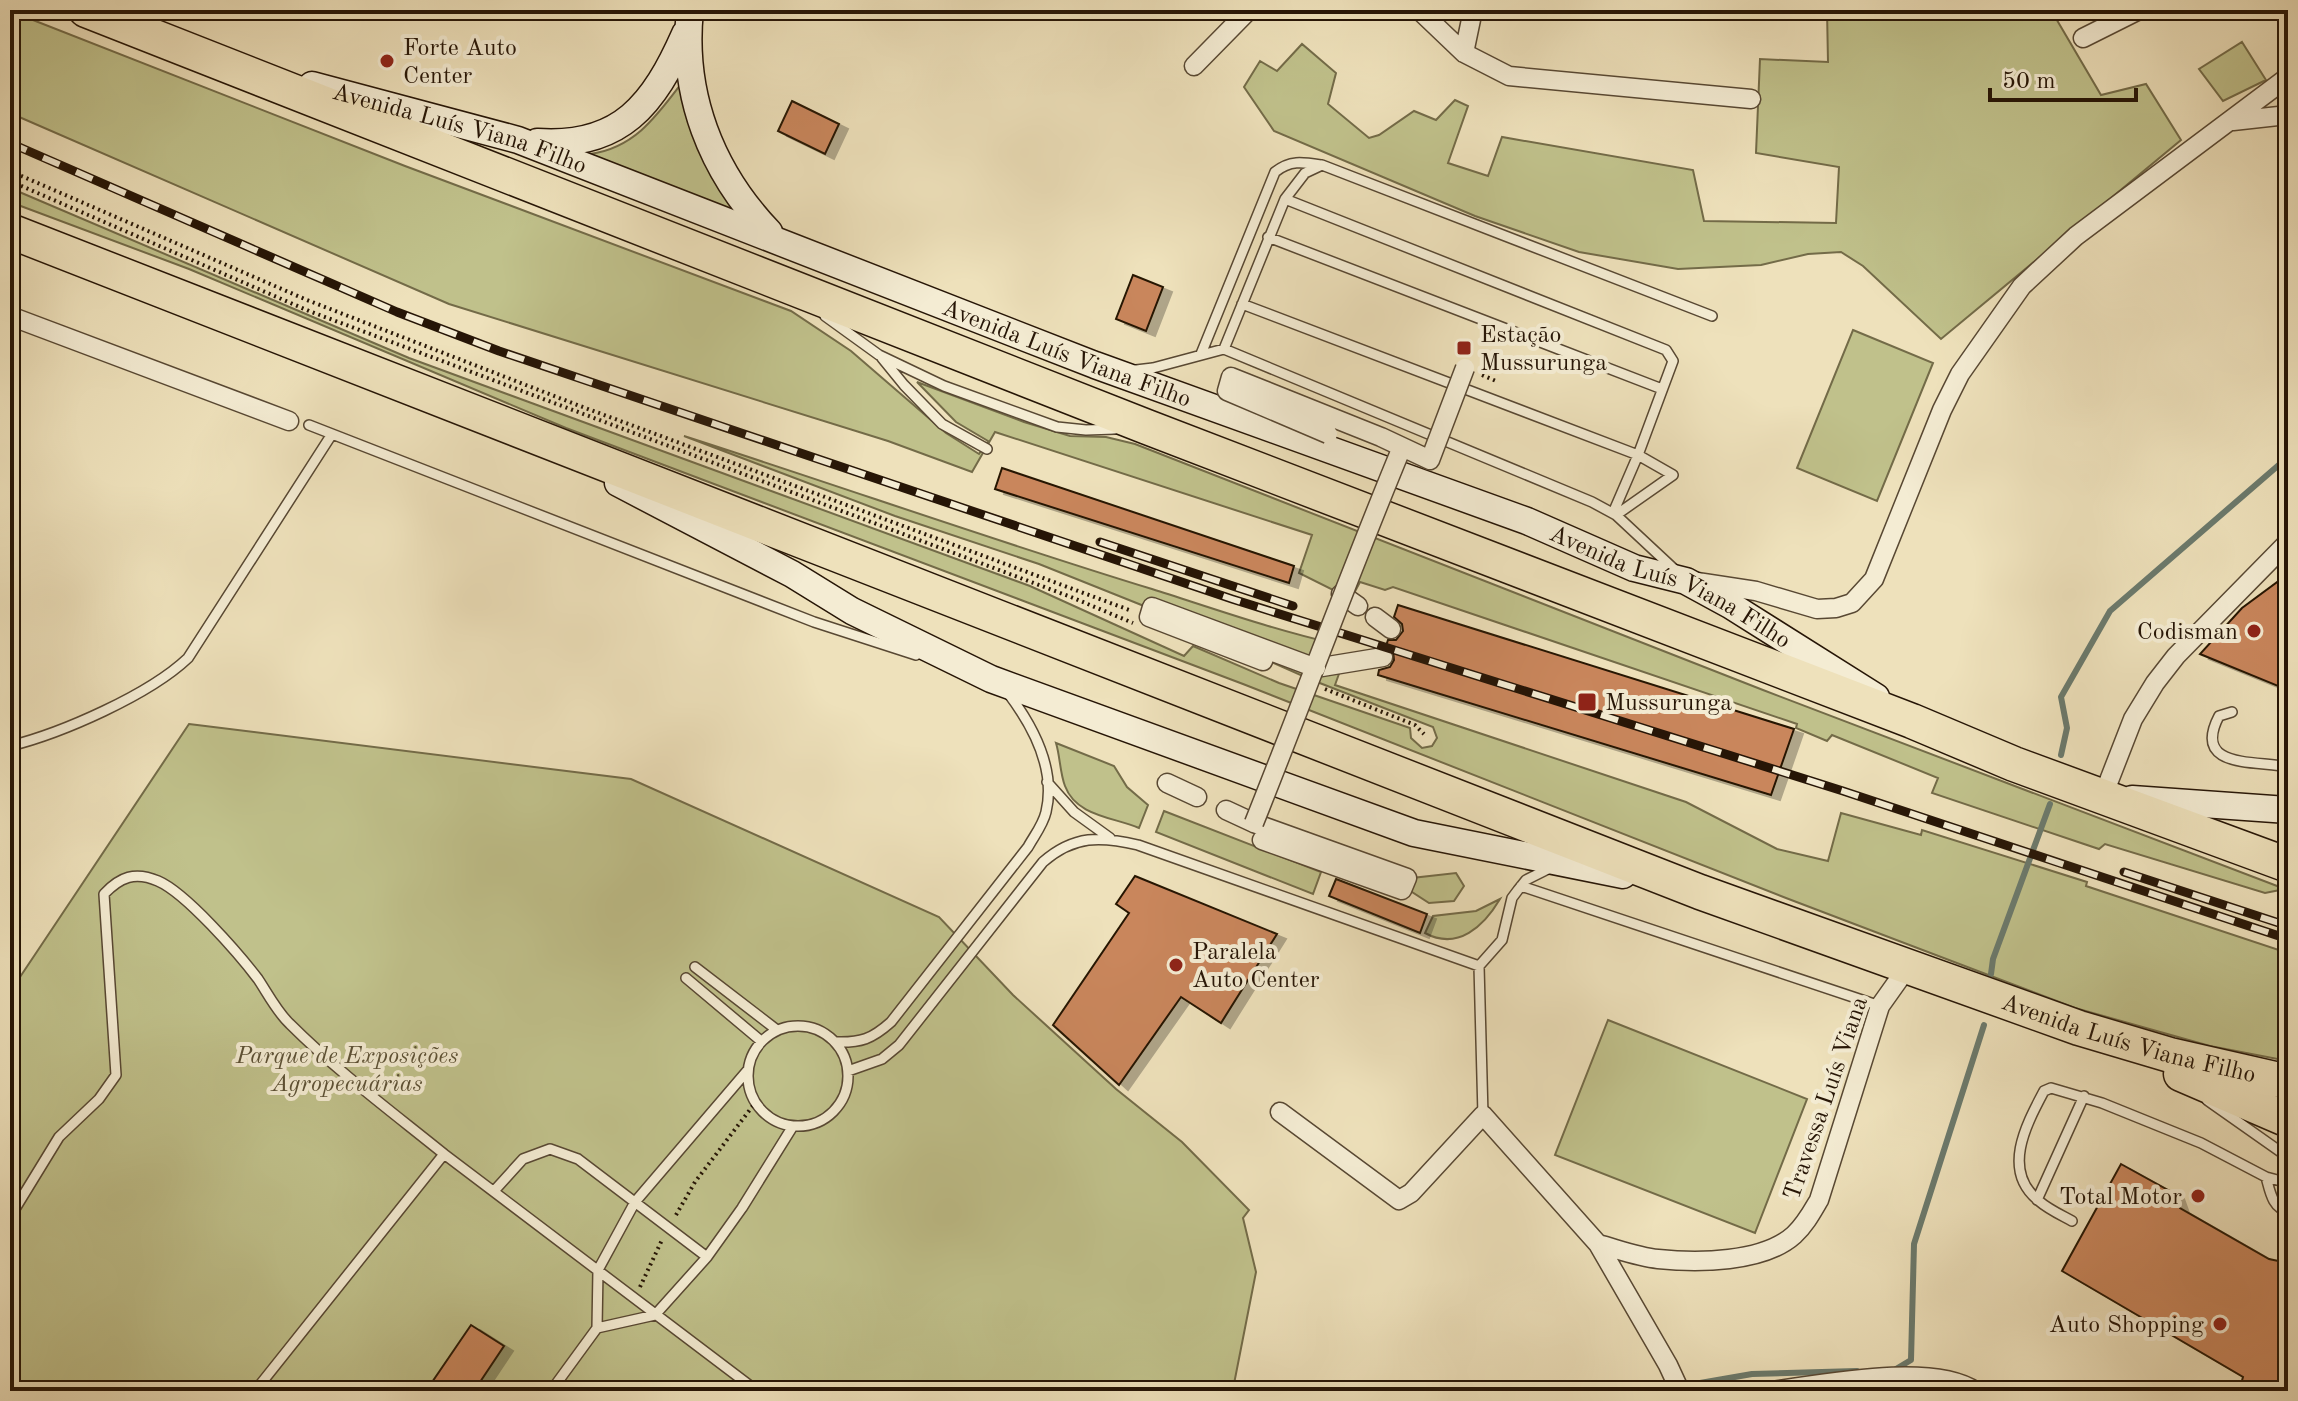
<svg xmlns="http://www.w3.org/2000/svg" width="2298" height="1401" font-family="'Old Standard TT',serif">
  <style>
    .green { fill: #c0c18b; stroke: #736b48; stroke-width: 2 }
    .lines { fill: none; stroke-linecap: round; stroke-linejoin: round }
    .stream { stroke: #6b7a6d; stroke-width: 6 }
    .building { fill: #c9865c; stroke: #261506; stroke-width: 2; filter: url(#shadow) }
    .lane-casing { stroke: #584833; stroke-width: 12 }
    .street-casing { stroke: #584833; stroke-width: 21 }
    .secondary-casing { stroke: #261506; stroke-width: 29 }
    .highway-casing { stroke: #261506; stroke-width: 37 }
    .path { stroke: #261506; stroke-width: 4; stroke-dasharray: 2 4; stroke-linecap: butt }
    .lane { stroke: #f4ecd3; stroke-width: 9 }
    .street { stroke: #f4ecd3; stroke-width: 18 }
    .secondary { stroke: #f4ecd3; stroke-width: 26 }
    .highway { stroke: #eee1bb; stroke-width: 34 }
    .rail-casing { stroke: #261506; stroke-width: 9 }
    .rail { stroke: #f4ecd3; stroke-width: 6; stroke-dasharray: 18; stroke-linecap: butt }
    .street-bridge-casing { stroke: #584833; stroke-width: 21; stroke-linecap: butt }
    .street-bridge { stroke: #f4ecd3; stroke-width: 18 }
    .poi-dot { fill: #8f2418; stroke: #f4ecd3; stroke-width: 3 }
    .labels { text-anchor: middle; stroke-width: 8; stroke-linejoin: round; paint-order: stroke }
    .poi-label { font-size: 24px; fill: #261506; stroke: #f4ecd3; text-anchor: start }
    .street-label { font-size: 24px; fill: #261506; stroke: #f4ecd3 }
    .park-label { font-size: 24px; font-style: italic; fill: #5c5135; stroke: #f4ecd3 }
  </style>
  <defs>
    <filter id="shadow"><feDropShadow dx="9" dy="5" stdDeviation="0" flood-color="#0004"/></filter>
  </defs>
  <rect width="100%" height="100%" fill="#eee1bb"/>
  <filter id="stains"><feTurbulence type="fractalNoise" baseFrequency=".0025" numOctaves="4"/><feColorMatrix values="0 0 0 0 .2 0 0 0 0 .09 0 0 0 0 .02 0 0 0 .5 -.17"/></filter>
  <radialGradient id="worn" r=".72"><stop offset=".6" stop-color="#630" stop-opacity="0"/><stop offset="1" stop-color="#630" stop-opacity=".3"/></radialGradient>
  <!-- green -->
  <path class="green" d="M1827 10H2051L2101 95 2146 84 2181 140 1941 339 1863 266 1841 252 1808 254 1761 265 1678 269 1579 252 1475 216 1274 131 1244 87 1260 61 1277 71 1302 44 1336 73 1328 104 1369 138 1379 135 1414 111 1436 120 1455 100 1468 106 1448 163 1488 176 1502 137 1693 170 1704 221 1836 223 1839 167 1756 153 1760 59 1828 62Z
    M10 11 405 166 791 311 851 351 946 433 979 454 988 441 956 422 917 382 1024 422 1070 436 1106 437 1135 444 1763 690 2285 889 2265 893 2105 844 2099 849 1932 793 1938 778 1832 735 1827 741 1796 728 1797 724 1393 587 1385 590 1360 582 1351 599 1299 573 1312 535 995 432 972 472 888 441 449 304 10 113Z
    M2242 42 2266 80 2223 101 2199 69Z
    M681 84 736 214 590 154C634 148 656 117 681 84Z
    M10 188 409 358 1030 586 1184 656 1193 646 1279 683 1410 728 1411 738 1422 748 1432 746 1437 738 1433 727 1312 680 1144 606 1039 564 895 516 684 436C840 486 995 541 1152 589 1212 608 1271 629 1332 643L1327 667 1340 671 1335 685 1686 802 1777 849 1828 861 1841 813 1921 835 1922 830 2087 882 2086 886 2288 953V1061L2210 1046 2075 1008 1786 898 1243 684 566 428 189 269 10 202Z
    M1853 330 1933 363 1877 501 1797 468Z
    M189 724 631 779 939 917 1013 995 1116 1089 1182 1142 1249 1210 1243 1218 1256 1272 1233 1389 10 1391V992Z
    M1056 743 1114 766 1127 787 1148 805 1139 828C1113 817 1076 816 1065 786 1060 773 1060 756 1056 743Z
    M1164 811 1321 872 1313 894 1156 832Z
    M1456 873 1464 886 1454 901 1429 903 1409 890 1412 878Z
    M1500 899C1484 926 1458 951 1425 933L1433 916 1476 911Z
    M1608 1020 1807 1099 1755 1233 1555 1155Z"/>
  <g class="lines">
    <!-- stream -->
    <path class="stream" d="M2061 755 2067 728 2061 697 2110 611 2288 457
      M1991 974 1993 959 2050 804
      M1896 1369 1911 1360 1914 1244 1984 1025
      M1654 1391 1752 1374 1857 1371"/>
  </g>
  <!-- building -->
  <path class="building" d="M792 101 839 124 825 154 778 131Z
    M1133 275 1163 287 1146 331 1116 319Z
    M1002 468 1294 566 1289 583 995 489Z
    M2288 574V690L2200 654 2242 608Z
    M1398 605 1794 729 1771 795 1378 675 1379 670 1390 667 1394 660 1393 650 1386 646 1388 640H1396L1403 631 1402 624 1394 617Z
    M1135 876 1277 934 1221 1023 1181 997 1119 1085 1053 1025 1129 913 1116 904Z
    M1336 879 1427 914 1420 933 1329 896Z
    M2121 1164 2175 1194 2180 1208 2269 1259 2288 1263V1391H2251L2241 1384 2243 1377 2062 1271Z
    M471 1325 504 1346 474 1391H426Z"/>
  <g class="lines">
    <defs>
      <path id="lane" d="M1285 199 1666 350 1673 361 1638 455 1613 513
        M1268 237 1662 389
        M1242 304 1638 455 1673 475 1616 515
        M825 316 879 355 944 386 1057 427 1086 430 1115 429
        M1224 349 1285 199 1305 173 1322 165 1712 316
        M1201 354 1275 172C1290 160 1302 162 1321 165
        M882 358 904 385 942 424 987 449
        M1136 370 1153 368 1224 349 1592 502 1616 515 1675 570
        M309 425 814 622 916 655
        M2232 712 2219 716C2191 770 2258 760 2288 767
        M10 746C62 733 149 695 188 658L332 434
        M1047 782 1074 812 1110 838
        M1521 886 1880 1006
        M695 967 777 1030
        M686 978 761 1041
        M748 1076a50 50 0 1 1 100 0a50 50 0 1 1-100 0Z
        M835 1042C861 1043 872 1039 891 1022L1028 847C1034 836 1043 825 1046 812 1056 770 1033 726 1008 693
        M848 1071 882 1059 899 1045 1043 862C1074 835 1101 836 1138 845L1479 966
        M2207 1100 2288 1157
        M1483 1115 1479 966 1502 940 1512 898 1518 890 1526 880 1550 868
        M2266 1177C2270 1191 2272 1208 2288 1211
        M494 1191 523 1159 550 1149 578 1159 707 1257
        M2037 1200 2084 1096
        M10 1217 59 1137 99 1099 116 1075 104 894C120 877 135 871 158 881 186 893 239 954 258 979 268 994 277 1012 290 1024 337 1071 392 1112 444 1154
        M2072 1221C2061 1215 2048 1209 2039 1201 2001 1171 2026 1125 2044 1091L2051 1088 2102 1103 2201 1143 2266 1177 2288 1183
        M597 1328 655 1315 707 1257 742 1208 793 1126
        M255 1391 444 1154 757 1391
        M551 1391 597 1328 598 1270 635 1202 747 1071"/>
      <path id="street" d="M1419 10 1464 53 1509 76 1751 99
        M2083 38 2139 10
        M1464 53 1473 10
        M1194 66 1249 10
        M2233 121 2288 115
        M10 316 289 421
        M1697 582 1756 591 1817 609 1836 608 1852 603 1874 579 1942 410 1960 374 2022 286 2076 236 2288 77
        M1341 594 1358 606
        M1375 617 1391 629
        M1316 668 1383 657
        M1167 783 1197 797
        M2103 796 2133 719 2155 683 2176 656 2288 542
        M1226 810 1254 823 1407 878 1402 890 1262 840
        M1280 1112 1399 1200 1411 1193 1483 1115 1598 1244 1668 1365 1680 1391
        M1598 1244C1617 1249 1638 1257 1658 1259 1697 1263 1763 1263 1794 1235 1805 1225 1812 1212 1819 1200L1880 1006 1907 968
        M1772 1391C1823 1384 1933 1362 1975 1391"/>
      <g id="secondary">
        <path d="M690 10C681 94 711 171 769 232"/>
        <path id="s1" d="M312 85 518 140 1095 365 1527 521 1634 568 1686 581 1730 605 1876 697"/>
        <path d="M537 142C621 148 654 104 685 34"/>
        <path d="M618 483 792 574 852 611 991 679 1414 833 1623 875"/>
        <path d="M2132 799 2288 810"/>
      </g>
      <g id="highway">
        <path d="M86 10 1147 427 1912 721 2014 764 2288 865"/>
        <path id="s2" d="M10 231 1700 892 2079 1028 2170 1055 2288 1082"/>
        <path d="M2181 1074 2288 1120"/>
      </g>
    </defs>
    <!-- lane casing -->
    <use href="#lane" class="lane-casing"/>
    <!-- street casing -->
    <use href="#street" class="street-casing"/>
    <!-- secondary casing -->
    <use href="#secondary" class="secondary-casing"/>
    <!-- highway casing -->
    <use href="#highway" class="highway-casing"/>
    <!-- path -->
    <path class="path" d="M10 171 307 300 580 406 1132 611
      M10 181 309 311 1071 597 1133 623
      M1482 375 1496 381
      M1325 689 1415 725 1424 734
      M676 1215 695 1182 755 1103
      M640 1287 662 1240"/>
    <!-- lane -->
    <use href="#lane" class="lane"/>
    <!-- street -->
    <use href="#street" class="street"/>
    <!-- secondary -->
    <use href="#secondary" class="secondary"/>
    <!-- highway -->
    <use href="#highway" class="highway"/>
    <defs>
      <path id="rail" d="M10 143 397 312 499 351 1232 599 1843 791 2288 939
        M1100 542 1293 606
        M2124 872 2288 926"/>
    </defs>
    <!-- rail casing -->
    <use href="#rail" class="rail-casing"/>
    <!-- rail -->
    <use href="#rail" class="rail"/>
    <defs>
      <path id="street-bridge" d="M1328 434 1227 391 1231 377 1381 437 1430 460 1465 368
        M1190 627 1265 655 1263 661 1149 617 1152 607 1316 668
        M1254 823C1304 698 1350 572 1402 447"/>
    </defs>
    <!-- street-bridge casing -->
    <use href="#street-bridge" class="street-bridge-casing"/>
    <!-- street-bridge -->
    <use href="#street-bridge" class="street-bridge"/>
  </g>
  <!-- markers -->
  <g class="poi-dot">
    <circle cx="387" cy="61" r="8"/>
    <rect x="1456" y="340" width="16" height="16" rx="4"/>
    <circle cx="2254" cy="631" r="8"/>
    <rect x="1577" y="692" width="20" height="20" rx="4"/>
    <circle cx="1176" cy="965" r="8"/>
    <circle cx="2198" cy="1196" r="8"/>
    <circle cx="2220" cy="1324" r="8"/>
  </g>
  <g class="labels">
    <!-- poi labels -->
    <g class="poi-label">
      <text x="403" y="55">Forte Auto<tspan x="403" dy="28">Center</tspan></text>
      <text x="1480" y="342">Estação<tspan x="1480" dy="28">Mussurunga</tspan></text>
      <text x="2238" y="639" text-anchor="end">Codisman</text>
      <text x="1605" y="710">Mussurunga</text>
      <text x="1192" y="959">Paralela<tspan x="1192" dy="28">Auto Center</tspan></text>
      <text x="2182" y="1204" text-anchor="end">Total Motor</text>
      <text x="2204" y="1332" text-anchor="end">Auto Shopping</text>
    </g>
    <!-- street labels -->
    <g class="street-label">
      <text dy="8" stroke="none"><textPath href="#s1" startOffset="154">Avenida Luís Viana Filho</textPath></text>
      <text dy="8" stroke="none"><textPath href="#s1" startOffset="802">Avenida Luís Viana Filho</textPath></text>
      <text dy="8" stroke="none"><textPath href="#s1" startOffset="1450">Avenida Luís Viana Filho</textPath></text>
      <text dy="8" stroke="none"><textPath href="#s2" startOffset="2268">Avenida Luís Viana Filho</textPath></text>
      <text transform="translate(1825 1098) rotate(-71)" y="8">Travessa Luís Viana</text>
    </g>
    <!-- park labels -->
    <g class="park-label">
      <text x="347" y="1063">Parque de Exposições<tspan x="347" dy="28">Agropecuárias</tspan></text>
    </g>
  </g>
  <!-- margin -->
  <rect width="2298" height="1401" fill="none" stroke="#eee1bb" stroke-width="40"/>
  <rect x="12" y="12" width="2274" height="1377" fill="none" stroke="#261506" stroke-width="4"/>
  <rect x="20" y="20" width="2258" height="1361" fill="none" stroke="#261506" stroke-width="2"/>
  <!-- scale -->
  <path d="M1990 88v12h146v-12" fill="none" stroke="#261506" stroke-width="4"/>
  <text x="2002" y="88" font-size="24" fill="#261506" stroke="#f4ecd3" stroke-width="6" paint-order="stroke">50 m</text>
  <rect width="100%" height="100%" filter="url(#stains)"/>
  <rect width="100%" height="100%" fill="url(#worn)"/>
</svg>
